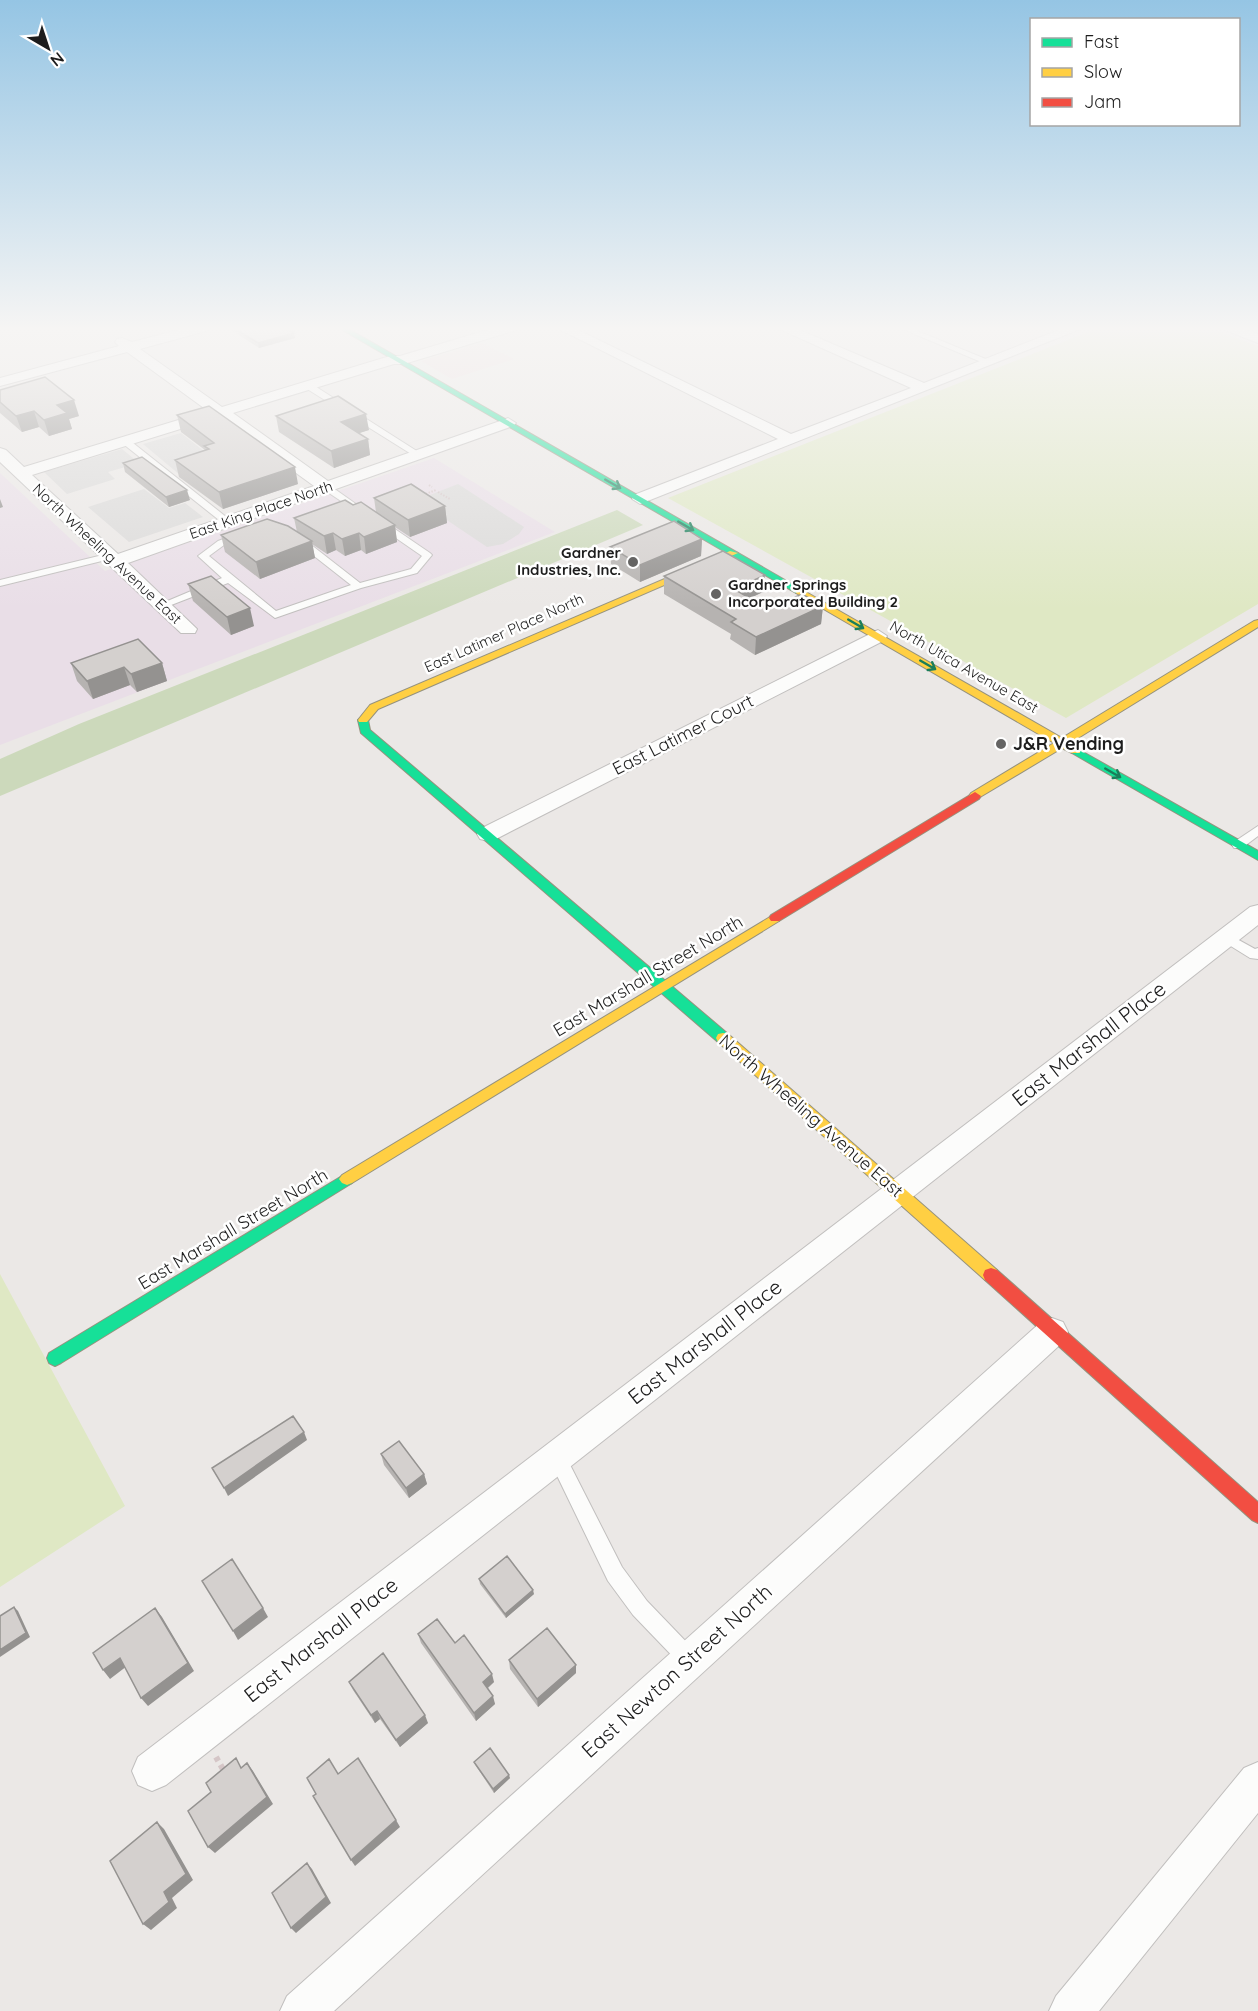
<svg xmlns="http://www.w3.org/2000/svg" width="1258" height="2011" font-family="Quicksand,sans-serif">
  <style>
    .commercial { fill: #eddcde }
    .industrial { fill: #e9dee7 }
    .grass { fill: #dfe8c4 }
    .forest { fill: #ccd9bb }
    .parking { fill: #dbdad9 }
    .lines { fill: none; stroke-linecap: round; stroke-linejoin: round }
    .lane-casing { stroke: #c1bfbe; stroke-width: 2 }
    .street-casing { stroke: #c1bfbe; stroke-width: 2 }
    .fast-casing { stroke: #95927e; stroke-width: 2 }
    .slow-casing { stroke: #95927e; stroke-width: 2 }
    .jam-casing { stroke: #95927e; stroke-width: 2 }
    .path-far1 { stroke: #d5c6c7; stroke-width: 2; stroke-dasharray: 1.5 1.5; stroke-linecap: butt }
    .path { stroke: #d5c6c7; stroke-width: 6; stroke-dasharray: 4.5 4.5; stroke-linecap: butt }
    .lane { fill: #fcfcfb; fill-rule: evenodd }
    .street { fill: #fcfcfb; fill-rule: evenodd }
    .fast { fill: #16e098; fill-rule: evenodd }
    .slow { fill: #ffcf43; fill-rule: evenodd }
    .jam { fill: #f24e42; fill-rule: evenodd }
    .wall { fill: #b6b3b1 }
    .shaded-wall { fill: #949290 }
    .building { fill: #d4d0ce; stroke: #949290; stroke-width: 1.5 }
    .oneway { stroke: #1a7e5a }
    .poi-dot { fill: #656463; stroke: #fff; stroke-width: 2 }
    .labels { text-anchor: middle; stroke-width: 5; stroke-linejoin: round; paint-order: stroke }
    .far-street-label { font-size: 15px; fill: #1d1d1d; stroke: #fff }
    .far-poi-label { font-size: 15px; font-weight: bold; fill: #1d1d1d; stroke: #fff; text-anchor: end }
    .street-label { font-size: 18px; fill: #1d1d1d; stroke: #fff }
    .poi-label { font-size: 18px; font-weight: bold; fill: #1d1d1d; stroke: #fff; text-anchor: start }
    .near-street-label { font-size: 21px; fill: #1d1d1d; stroke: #fff }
  </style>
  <rect width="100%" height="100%" fill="#ebe8e6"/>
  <!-- commercial -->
  <path class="commercial" d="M482 343 514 359 452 379 421 361Z"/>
  <!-- industrial -->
  <path class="industrial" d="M434 458 555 532 0 745V473L105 571Z"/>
  <!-- grass -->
  <path class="grass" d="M1098 328H1208L1258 346V604L1066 718 668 498Z
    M0 1274 125 1506 0 1587Z"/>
  <!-- forest -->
  <path class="forest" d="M617 510 643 525 0 796V759L79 724Z"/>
  <!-- parking -->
  <path class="parking" d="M181 433 214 459 180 475 143 444Z
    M122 449 139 463 108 472 115 479 67 494 44 472Z
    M458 484 524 527 519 534 503 544 487 547 417 500Z
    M144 489 169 508 185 503 203 517 129 542 88 507Z"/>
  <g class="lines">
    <defs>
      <path id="lane" d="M900 328H910L993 362 986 364Z
        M304 383H310L423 455 416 457 304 387Z
        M122 439H128L230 520V524H224L122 443Z
        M323 485H329L363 509 356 511 323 489Z
        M380 523H386L430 553 432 555 417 573 361 588 275 618 228 583 166 607 158 605 222 578 198 556 218 541 240 533 245 536 243 538 224 545 209 556 276 611 351 585 295 541V537H301L360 583 411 569 422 556 380 527Z
        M111 553 116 556 114 558 0 586V580Z
        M1258 826V836L1242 848H1234L1232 845 1234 842Z
        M1226 933 1255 949 1258 948V959L1250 958 1221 940 1220 937Z
        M557 1448 563 1451 622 1567 647 1601 696 1652 699 1659 696 1666 689 1669 682 1666 633 1615 608 1581 548 1457 551 1451Z"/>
      <path id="street" d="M186 328H208L206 331 140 349 222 407 390 356H400L494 328H515L513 331 404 364H394L233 413 328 481 503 420 508 418 516 423 513 426 128 563 197 629 195 633H181L0 462V448L6 450 24 467 208 411 127 352 0 386V378L119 346 115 342 117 339 122 338 132 342ZM219 417 314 486 118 554 32 475Z
        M557 328H574L791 434 911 388 777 328H795L924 383 1064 328H1083L640 504 632 499 634 495 778 439Z
        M1220 328H1239L1258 334V343Z
        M878 630 887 636 885 640 496 839 488 841 480 839 477 834 480 829Z
        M1258 905V925L166 1785 152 1791 138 1785 132 1771 138 1757 1250 907Z
        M1052 1318 1063 1322 1068 1332 1063 1342 334 2011H280L287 1996 1041 1322Z
        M1258 1762V1813L1099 2011H1049L1056 1996 1244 1768Z"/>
      <path id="fast" d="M339 328H347L804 591 796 593Z
        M363 717 368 720 370 730 728 1034 730 1038 728 1042H718L361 733 358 720Z
        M1076 748 1258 851V860L1072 753 1070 751Z
        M347 1173 352 1175 355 1179 352 1183 61 1363 55 1366 49 1363 47 1358 49 1353Z"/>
      <path id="slow" d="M730 551 738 553 378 709 367 722H359L358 720 370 705Z
        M799 588 1062 738 1254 621 1258 620V627L1070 743 1080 749V753H1072L1062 748 975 800 969 796 971 793 1054 743 796 593V589Z
        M775 914 779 915 781 918 779 921 352 1183 347 1185 342 1183 339 1179 342 1175Z
        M723 1033 728 1034 997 1270 999 1275 997 1280 991 1282 985 1280 718 1042 716 1038 718 1034Z"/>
      <path id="jam" d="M975 792 981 796 979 799 779 921H771L769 918 771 915Z
        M991 1268 997 1270 1258 1502V1523L1252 1520 985 1280 983 1275 985 1270Z"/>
    </defs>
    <!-- lane casing -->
    <use href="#lane" class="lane-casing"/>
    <!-- street casing -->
    <use href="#street" class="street-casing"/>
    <!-- fast casing -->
    <use href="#fast" class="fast-casing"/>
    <!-- slow casing -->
    <use href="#slow" class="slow-casing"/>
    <!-- jam casing -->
    <use href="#jam" class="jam-casing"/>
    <!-- path-far1 -->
    <path class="path-far1" d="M429 485 432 487
      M438 492 450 499
      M423 495 436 490"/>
    <!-- path -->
    <path class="path" d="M216 1757 224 1771"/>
    <!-- lane -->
    <use href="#lane" class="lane"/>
    <!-- street -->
    <use href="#street" class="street"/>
    <!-- fast -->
    <use href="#fast" class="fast"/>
    <!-- slow -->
    <use href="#slow" class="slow"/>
    <!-- jam -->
    <use href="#jam" class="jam"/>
  </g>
  <!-- wall -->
  <path class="wall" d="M231 328H294L295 332 293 333 295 338 259 348 231 330Z
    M0 390 79 416 69 419 72 429 49 436 39 427 22 432 0 413Z
    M177 415 298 484 223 509 179 477 175 460 205 450 181 432Z
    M276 416 369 430 359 433 368 439 370 455 334 468 279 432Z
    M123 463 190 500 169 507 125 472Z
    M374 498 445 506 447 523 410 537 395 527 397 542 366 554 361 550 345 556 336 550 327 554 312 544 315 558 260 579 225 552 221 535 297 532 294 518 353 505 376 512Z
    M702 539 701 556 640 582 611 564 610 547Z
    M664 576 763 592 750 598 768 609 823 606 821 624 755 655 730 639 731 634 664 594Z
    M188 584 254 626 231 635 193 601Z
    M71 663H162L167 681 137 692 130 685 93 699 77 681Z
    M381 1454 424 1474 427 1484 409 1498 384 1465Z
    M479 1579 534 1594 506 1618 480 1584Z
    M418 1634 455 1643 494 1682 488 1688 495 1704 476 1721 421 1643Z
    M509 1660 576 1665V1673L538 1707 510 1669Z
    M349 1682 428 1723 400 1747 380 1719 375 1723 353 1690Z
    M474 1762 510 1778 494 1793 476 1766Z"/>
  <!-- shaded-wall -->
  <path class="shaded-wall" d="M291 328H294L295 332 288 334 287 329Z
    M294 333 295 338 259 348 258 343Z
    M74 400 79 416 69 419 72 429 49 436 44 420 57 405Z
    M34 411 39 427 22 432 16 416Z
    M366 414 369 430 344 438 341 422Z
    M368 439 370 455 334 468 331 451Z
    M295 467 298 484 223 509 219 492Z
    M187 490 190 500 169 507 166 497Z
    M0 499 3 507 0 508Z
    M445 506 447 523 410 537 408 520Z
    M395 525 397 542 366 554 364 537Z
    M333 533 336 550 327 554 324 536Z
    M359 533 361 550 345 556 342 539Z
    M702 539 701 556 640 582V565Z
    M312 541 315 558 260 579 256 562Z
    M765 575 763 592 733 606 734 589Z
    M823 606 821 624 755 655 756 637Z
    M250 608 254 626 231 635 227 617Z
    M162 663 167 681 137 692 131 674Z
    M124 667 130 685 93 699 87 681Z
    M304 1432 307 1440 228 1496 224 1488Z
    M424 1474 427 1484 409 1498 406 1488Z
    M533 1590 534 1594 506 1618 505 1614Z
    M14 1607 18 1611 30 1637 0 1657V1650Z
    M155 1608 162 1617 194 1671 148 1706 141 1698Z
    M263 1608 268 1617 238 1640 233 1631Z
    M120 1658 127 1666 110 1679 103 1670Z
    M576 1665V1673L538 1707 537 1699Z
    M492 1674 494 1682 485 1690 483 1682Z
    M493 1696 495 1704 476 1721 474 1713Z
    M377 1711 380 1719 375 1723 371 1715Z
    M425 1715 428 1723 400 1747 396 1740Z
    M247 1763 253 1771 273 1804 215 1853 208 1847Z
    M509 1775 510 1778 494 1793 493 1789Z
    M396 1820 400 1827 355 1866 351 1860Z
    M157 1822 164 1829 193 1880 172 1898 177 1908 151 1930 143 1924 164 1892Z
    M307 1863 312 1869 331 1903 296 1933 291 1928Z"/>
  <!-- building -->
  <path class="building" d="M234 328H291L287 329 294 333 258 343Z
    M45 377 74 400 57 405 67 413 44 420 34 411 16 416 0 402V390Z
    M338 396 366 414 341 422 368 439 331 451 276 416Z
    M209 406 295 467 219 492 175 460 209 449 204 446 214 443 177 415Z
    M142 457 187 490 166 497 123 463Z
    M411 484 445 506 408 520 374 498Z
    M345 500 353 505 361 502 395 525 364 537 359 533 342 539 333 533 324 536 294 518Z
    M267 519 288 526 312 541 256 562 221 535Z
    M674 521 702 539 640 565 610 547Z
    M723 551 765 575 734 589 768 609 802 594 823 606 756 637 731 622 736 619 664 576Z
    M211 576 250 608 227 617 188 584Z
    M138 639 162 663 131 674 124 667 87 681 71 663Z
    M293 1416 304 1432 224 1488 212 1468Z
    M399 1441 424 1474 406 1488 381 1454Z
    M507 1556 533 1590 505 1614 479 1579Z
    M232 1559 263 1608 233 1631 202 1581Z
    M14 1607 26 1633 0 1650V1616Z
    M155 1608 188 1663 141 1698 120 1658 103 1670 93 1653Z
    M437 1619 455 1643 464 1635 492 1674 483 1682 493 1696 474 1713 418 1634Z
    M547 1628 576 1665 537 1699 509 1660Z
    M383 1653 425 1715 396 1740 377 1711 371 1715 349 1682Z
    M490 1748 509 1775 493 1789 474 1762Z
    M236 1758 241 1768 247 1763 267 1797 208 1847 188 1811 211 1792 206 1783Z
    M358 1758 396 1820 351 1860 313 1796 316 1794 307 1778 329 1759 338 1774Z
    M157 1822 186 1874 164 1892 169 1902 143 1924 110 1861Z
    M307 1863 326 1897 291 1928 272 1893Z"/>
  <!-- one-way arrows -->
  <defs><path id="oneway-shaft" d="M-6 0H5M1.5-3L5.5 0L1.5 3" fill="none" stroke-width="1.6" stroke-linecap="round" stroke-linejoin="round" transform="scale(1.5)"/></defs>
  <g class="oneway">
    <use href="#oneway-shaft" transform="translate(613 484) rotate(30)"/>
    <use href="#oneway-shaft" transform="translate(686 526) rotate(30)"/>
    <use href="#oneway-shaft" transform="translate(856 624) rotate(30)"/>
    <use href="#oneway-shaft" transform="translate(928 665) rotate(30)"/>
    <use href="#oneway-shaft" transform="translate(1113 773) rotate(30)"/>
  </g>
  <!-- sky -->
  <linearGradient id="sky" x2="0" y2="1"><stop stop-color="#95c5e4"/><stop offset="0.54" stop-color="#f6f5f4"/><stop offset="1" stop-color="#f6f5f4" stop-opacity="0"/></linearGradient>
  <rect width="1258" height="609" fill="url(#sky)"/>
  <!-- markers -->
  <g class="poi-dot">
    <circle cx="633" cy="562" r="6"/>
    <circle cx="716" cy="594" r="6"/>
    <circle cx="1001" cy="744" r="6"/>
  </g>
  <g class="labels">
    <!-- far-street labels -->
    <g class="far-street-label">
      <text transform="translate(261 510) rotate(-19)" y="5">East King Place North</text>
      <text transform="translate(107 554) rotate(43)" y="5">North Wheeling Avenue East</text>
      <text transform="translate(504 633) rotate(-24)" y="5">East Latimer Place North</text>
      <text transform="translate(964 667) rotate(30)" y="5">North Utica Avenue East</text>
    </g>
    <!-- far-poi labels -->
    <g class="far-poi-label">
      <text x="621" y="558">Gardner<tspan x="621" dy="17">Industries, Inc.</tspan></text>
      <text x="728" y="590" text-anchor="start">Gardner Springs<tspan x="728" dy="17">Incorporated Building 2</tspan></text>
    </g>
    <!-- street labels -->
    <g class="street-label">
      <text transform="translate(683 735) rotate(-27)" y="6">East Latimer Court</text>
      <text transform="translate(648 976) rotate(-31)" y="6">East Marshall Street North</text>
      <text transform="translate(811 1116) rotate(41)" y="6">North Wheeling Avenue East</text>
      <text transform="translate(233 1229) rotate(-31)" y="6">East Marshall Street North</text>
    </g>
    <!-- poi labels -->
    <g class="poi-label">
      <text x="1013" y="750">J&amp;R Vending</text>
    </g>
    <!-- near-street labels -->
    <g class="near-street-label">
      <text transform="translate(1089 1044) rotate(-38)" y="7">East Marshall Place</text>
      <text transform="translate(705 1342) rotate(-38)" y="7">East Marshall Place</text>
      <text transform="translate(321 1640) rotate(-38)" y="7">East Marshall Place</text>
      <text transform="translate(677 1671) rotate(-42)" y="7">East Newton Street North</text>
    </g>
  </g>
  <!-- legend -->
  <rect x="1030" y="18" width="210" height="108" fill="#ffffff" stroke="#a5a5a5" stroke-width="1.5"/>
  <rect x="1042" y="38" width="30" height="9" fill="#16e098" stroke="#a5a5a5" stroke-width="1.5"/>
  <text x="1084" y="48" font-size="18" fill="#1d1d1d">Fast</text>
  <rect x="1042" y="68" width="30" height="9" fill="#ffcf43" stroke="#a5a5a5" stroke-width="1.5"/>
  <text x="1084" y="78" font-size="18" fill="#1d1d1d">Slow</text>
  <rect x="1042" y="98" width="30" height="9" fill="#f24e42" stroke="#a5a5a5" stroke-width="1.5"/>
  <text x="1084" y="108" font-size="18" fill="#1d1d1d">Jam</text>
  <!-- north arrow -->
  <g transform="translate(48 48) rotate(141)" stroke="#ffffff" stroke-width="4.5" paint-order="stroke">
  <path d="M0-4.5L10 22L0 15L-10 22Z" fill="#1d1d1d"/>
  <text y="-9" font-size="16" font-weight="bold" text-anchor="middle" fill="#1d1d1d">N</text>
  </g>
</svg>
